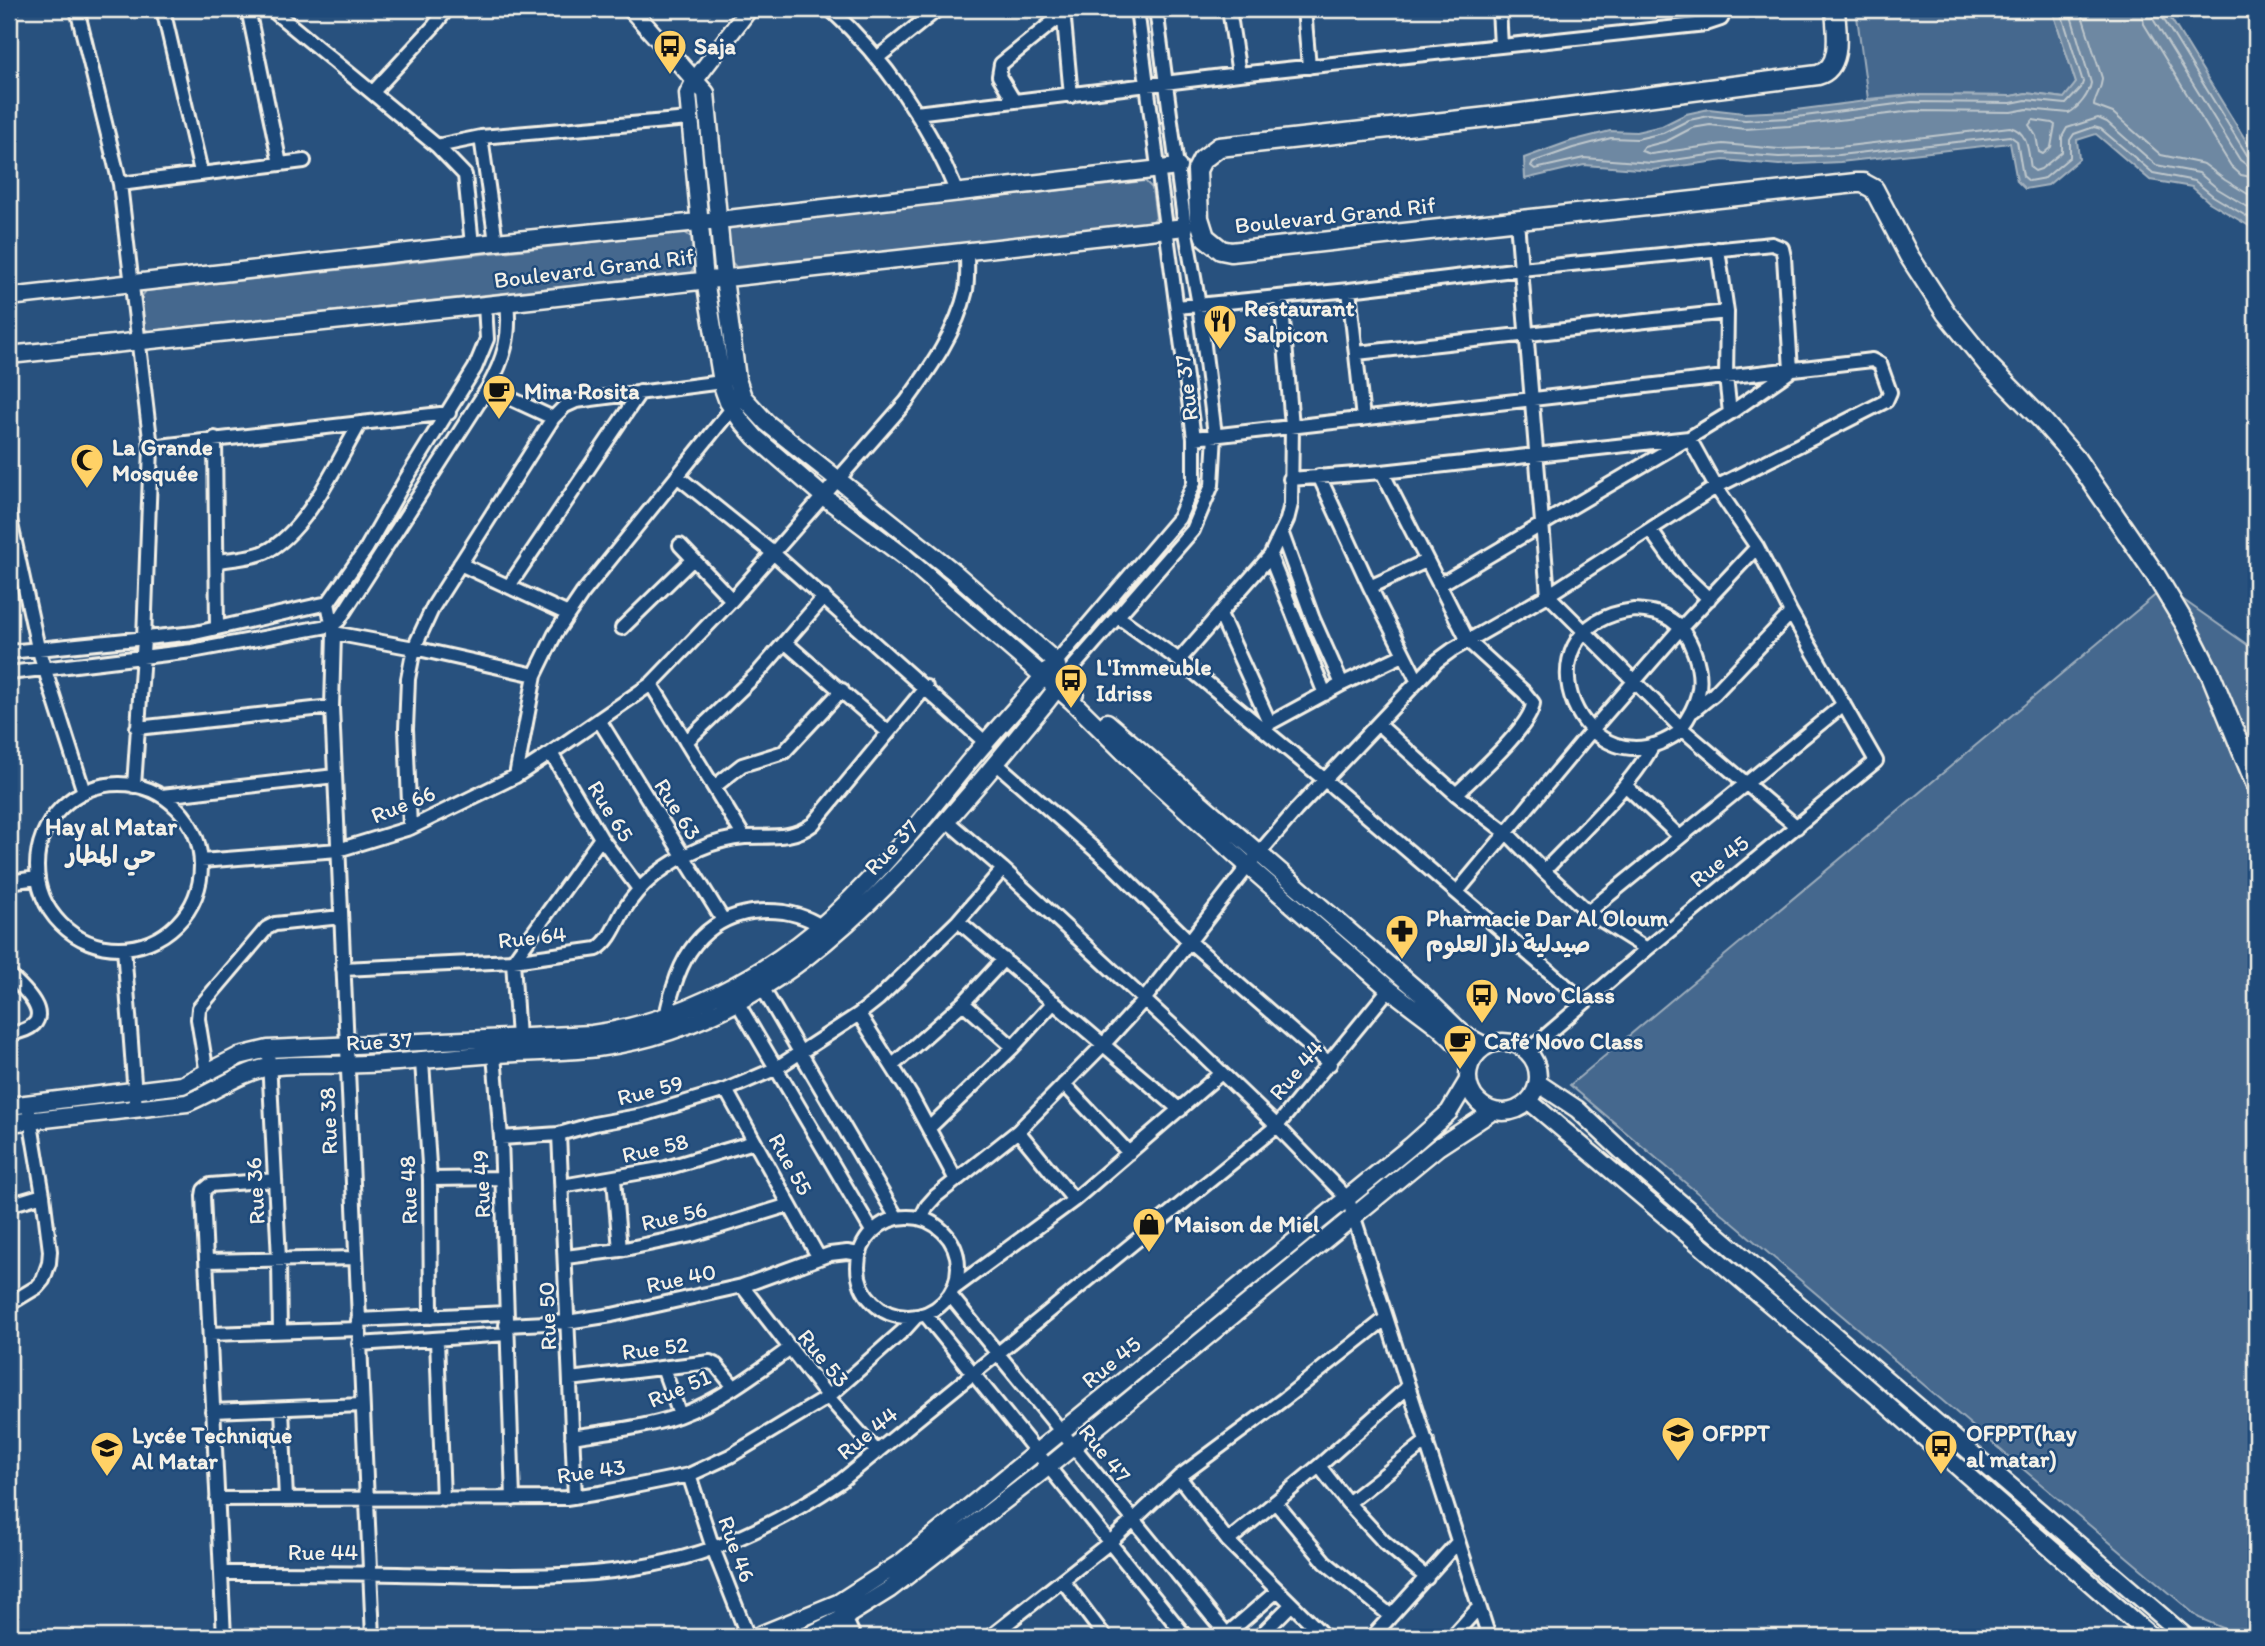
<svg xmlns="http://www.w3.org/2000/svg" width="2265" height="1646" font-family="Itim,'Playpen Sans Arabic',sans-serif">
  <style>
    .green { fill: #45688e; stroke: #9cacbb; stroke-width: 2 }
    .water { fill: #6e88a2; stroke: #a4b2be; stroke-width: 2 }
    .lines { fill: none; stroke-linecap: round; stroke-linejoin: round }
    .shore { stroke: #bec7cc; stroke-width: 2 }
    .minor-casing { stroke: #f4f1e8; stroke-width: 18 }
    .tertiary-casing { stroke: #f4f1e8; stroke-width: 21 }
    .secondary-casing { stroke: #f4f1e8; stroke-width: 23 }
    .minor { stroke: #1f4a7a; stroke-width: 12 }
    .tertiary { stroke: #1f4a7a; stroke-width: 16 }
    .secondary { stroke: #1f4a7a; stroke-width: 18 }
    .labels { text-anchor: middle; stroke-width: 5; stroke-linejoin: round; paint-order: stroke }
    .poi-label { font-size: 23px; font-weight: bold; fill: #f4f1e8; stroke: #1f4a7a; text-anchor: start }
    .street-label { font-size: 23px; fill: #f4f1e8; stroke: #1f4a7a }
    .neighbourhood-label { font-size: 24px; font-weight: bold; fill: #f4f1e8; stroke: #1f4a7a }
  </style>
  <rect width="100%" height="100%" fill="#28517e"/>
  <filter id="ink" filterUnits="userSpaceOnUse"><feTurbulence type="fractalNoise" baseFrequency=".0143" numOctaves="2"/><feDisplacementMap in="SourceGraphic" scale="14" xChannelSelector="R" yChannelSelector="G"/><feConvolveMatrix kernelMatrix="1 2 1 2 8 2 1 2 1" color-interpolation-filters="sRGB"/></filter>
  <g filter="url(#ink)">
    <!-- green -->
    <path class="green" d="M1856 9H2052L2076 83 2064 98 2026 93 2011 96 1912 95 1868 99Z
      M1145 181 1152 188 1156 218 1149 224 736 267 730 260 726 232 733 226Z
      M684 232 691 237 695 267 690 273 149 331 145 329 141 297 146 291Z
      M2165 587 2249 646 2256 659V1637H2244L2199 1618 1570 1085Z"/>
    <!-- water -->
    <path class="water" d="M2052 9H2165L2256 157V230L2209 202 2192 187 2150 180 2096 134 2077 140 2079 159 2048 185 2025 189 2017 181 2010 143 1840 162 1779 165 1724 160 1652 170 1584 165 1525 179 1524 158 1571 141 1610 131 1636 132 1662 126 1686 114 1709 109 1744 113 1788 111 1912 95 2011 96 2026 93 2064 98 2076 83Z"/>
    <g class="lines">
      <!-- shore -->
      <path class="shore" d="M2060 9 2083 82 2081 88 2066 104 2026 100 2011 103 1912 102 1789 118 1745 120 1709 116 1689 120 1663 133 1637 139 1611 138 1573 148 1533 162 1531 166 1535 169 1584 158 1652 163 1723 153 1779 157 1839 155 2010 136 2017 141 2023 176 2029 181 2045 178 2070 157V140L2074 134 2094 127 2101 129 2153 173 2195 181 2213 196 2256 222
        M2069 9 2091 83C2089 95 2079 107 2069 113L2027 109 2011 112 1913 111 1789 126 1745 129 1710 125 1692 128 1667 141 1644 147 1641 151 1651 154 1723 144 1779 149 1839 147 2010 127C2029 132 2028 152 2031 168L2035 171 2041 169 2062 152V137L2067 128 2098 118 2107 122 2156 165 2199 173 2218 189 2256 212
        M2080 9 2102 78C2102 89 2094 98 2094 106L2113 113 2161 155 2204 164 2225 180 2256 199
        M2141 9 2144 24 2231 166 2241 175 2256 178
        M2151 9 2153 19 2240 160 2248 166 2256 168
        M2160 9 2161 15 2247 155 2256 159
        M2033 120 2052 123 2055 125 2051 147 2043 154 2039 152 2036 136 2029 125Z"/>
      <defs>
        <path id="minor" d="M9 9H13
          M77 9 120 184 151 447 144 639 134 786
          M163 9 201 172
          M248 9 280 164
          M271 9 437 146 465 175 472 245
          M830 9C885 59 929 123 957 193
          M1063 9 1071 96
          M1229 9 1239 74
          M1304 9 1309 67
          M1499 9 1501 46
          M877 58 938 9
          M373 92 434 26 447 9
          M1014 101 999 76 1001 64 1064 13
          M916 113 1239 74 1706 24 1721 19 1726 9
          M481 137 496 242
          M437 146 481 137 689 119
          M120 184 304 161
          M1517 221 1548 595 1681 728 1797 827
          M1718 249 1727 312 1726 377 1730 413
          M1349 290 1363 419
          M1177 307 1349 290 1521 269 1772 244 1782 248 1784 257 1791 370
          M1357 353 1727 312
          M488 388 553 418 565 406 576 401 722 382
          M215 438 217 628
          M151 447 449 413
          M1382 472 1468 641 1524 692 1533 703C1532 726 1474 777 1456 794
          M677 476 773 553 986 743
          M1319 476 1370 587 1417 680
          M1290 479 1382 472 1689 438 1730 413 1789 372
          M9 515 38 648 84 792
          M1651 531 1678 569 1709 599
          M1282 534 1313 619 1342 684
          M680 545 732 600
          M1270 556 1325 694
          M217 561C231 559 251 558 265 552 307 532 337 462 360 423
          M460 564 568 614
          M1439 585 1689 438 1716 487 1757 547 1791 613 1876 761 1647 949 1528 1051
          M509 586 640 392
          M1370 587 1426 561
          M328 603 334 633 332 707 373 1637
          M1634 610C1647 611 1660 612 1671 620 1691 633 1704 670 1698 694 1695 707 1689 717 1681 728L1682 730C1585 804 1507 626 1634 610Z
          M1220 614 1270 724
          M1117 616 1179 660 1325 780 1585 1002
          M622 628 692 560
          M334 633 414 648 535 675
          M786 643 888 732
          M9 652 195 633 328 603 366 549 406 479 475 368 487 339 485 305
          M1179 660 1270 556 1287 520 1291 504 1292 426 1281 297
          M1056 662 1179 518 1194 483V438L1137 9
          M9 673 192 651 333 625 339 620 488 388C504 359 511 336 507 303
          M1061 681 1193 530 1212 485 1215 435 1199 305 1185 227 1156 9
          M651 684 744 837
          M1693 711 1714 694 1791 613
          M599 720 723 920
          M1378 724 1456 794 1508 834 1544 871 1588 912 1647 949
          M137 728 332 707
          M1261 728 1342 684 1403 655
          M686 742 759 672 824 597
          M551 753 601 838 639 889
          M997 764 1110 863 1189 941 1330 1064
          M516 776 535 675 555 634 582 594 738 401
          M37 866a82 82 0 1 1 164 0a82 82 0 1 1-164 0Z
          M1625 785 1679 836
          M714 787 742 765 784 752 842 690
          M162 796 335 776
          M947 821 1003 869 1178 1031 1277 1126 1348 1199 1489 1637
          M410 828 406 729 408 679 414 648 433 607 553 418
          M201 861 338 850 410 828 516 776 551 753 651 684 732 600 906 402C930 369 957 331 966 290 968 277 967 264 967 251
          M1544 871C1578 835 1630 788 1653 745
          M9 882 37 878
          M1457 892 1592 730 1679 630 1757 547
          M1588 912 1844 704
          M958 921 1180 1110
          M124 948 136 1109
          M343 969 513 961 597 949C611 940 616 923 624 910 641 882 669 862 699 849 713 843 729 838 745 837 770 836 792 840 813 824L926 687
          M9 975C33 996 60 1026 9 1034
          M759 982 897 1218
          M733 995 872 1231
          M963 1003 1013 1047
          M859 1014 911 1096 956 1180
          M666 1023C666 1011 670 998 674 986 690 933 728 905 784 912 800 915 816 920 827 932
          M518 1038 513 961 601 838
          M494 1055 501 1138 513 1499
          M269 1060 279 1259 280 1332
          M422 1062 430 1179 431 1317
          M893 1065 963 1003 1004 959
          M207 1074 198 1019 199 1008 267 928 275 924 341 917
          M1064 1084 1129 1153
          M726 1090 819 1258
          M929 1128 1013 1047 1054 1002
          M1018 1131 1074 1200
          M559 1134 575 1497
          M501 1138 559 1134 594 1124 643 1115 726 1090 775 1069 859 1014 878 999 958 921 1003 869
          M430 1179 502 1178
          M614 1179 620 1250
          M562 1186 666 1168 754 1142
          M9 1205 43 1195
          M858 1267a50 50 0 1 1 100 0a50 50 0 1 1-100 0Z
          M921 1218 927 1206 936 1196 1018 1131 1103 1045 1143 1001 1248 866 1296 810 1437 661 1452 650 1548 595 1716 487 1886 401 1890 392 1880 364 1872 360 1194 438
          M566 1257 620 1250 692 1235 789 1205
          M206 1261 355 1258
          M742 1286 828 1397 877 1452
          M953 1289 1074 1200 1220 1074
          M950 1295 1229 1637
          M9 1304 37 1287 43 1280 49 1263 50 1251 43 1195 29 1112
          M925 1314 1186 1637
          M358 1320 506 1313
          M506 1325 567 1322 612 1315 742 1286 830 1254 847 1252 859 1254
          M210 1334 358 1329
          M437 1340 443 1499
          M359 1344 507 1334
          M663 1368 680 1415
          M570 1379 710 1362 716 1365 734 1387
          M282 1409 286 1499
          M212 1411 362 1405
          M572 1437C608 1431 644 1428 678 1416 719 1401 755 1374 789 1349
          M1319 1466 1348 1503 1384 1542 1427 1578
          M689 1475 713 1548 748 1637
          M1179 1477 1228 1541 1325 1637
          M217 1499 566 1498 600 1493 689 1475 730 1456 828 1397 905 1329 915 1318 912 1317
          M1275 1502 1325 1562 1391 1616
          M1348 1503 1427 1441
          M1228 1541 1319 1466 1408 1387
          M222 1573C281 1573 339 1573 398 1574 502 1576 615 1584 714 1548 760 1531 801 1508 841 1481L1277 1126 1389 989
          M1063 1581 1105 1637
          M841 1609 854 1637
          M1226 1635 1277 1591
          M224 1637 203 1196 204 1190 210 1185 275 1180
          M838 1637 848 1624
          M990 1637 1109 1543 1179 1477 1284 1399 1385 1319
          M1259 1637 1291 1605
          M1372 1637 1457 1543
          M1452 1637 1479 1607"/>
        <path id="tertiary" d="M631 9 706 93 724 278 737 379 743 397 767 423 954 572 1056 662 1061 681 1075 693
          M749 9 695 80 688 94 705 280 723 388 728 402 742 422 755 437 823 496 905 557 1072 701 1139 767 1248 866 1389 989 1439 1027 1459 1046 1470 1061
          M9 297 496 242 719 220 1178 167
          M9 355 485 305 1185 227
          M1107 722 1423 995 1463 1034 1485 1046
          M1468 1077a35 35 0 1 1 70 0a35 35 0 1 1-70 0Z
          M1538 1083 1577 1109 1642 1170 2186 1637
          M1529 1101 1814 1341 2152 1637
          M9 1106 182 1085 239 1056 268 1049 592 1034C680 1022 770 974 835 914 884 868 926 815 968 763 994 732 1022 702 1048 671
          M9 1123 187 1103C214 1092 240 1072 269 1067 296 1063 336 1066 365 1064 409 1062 452 1057 496 1054 530 1052 564 1052 597 1048 759 1027 867 913 968 796 989 772 1009 747 1029 723 1040 709 1053 696 1061 681
          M755 1637 838 1603 903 1561 1411 1146 1449 1112 1467 1082
          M806 1637 845 1617 890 1589 1048 1467 1438 1147 1493 1111"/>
        <path id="secondary" d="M1835 9C1836 30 1844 67 1818 75L1506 115 1219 147 1202 160 1197 170 1199 218 1205 237 1221 250 1231 252 1856 183H1863L1874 189 1909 256 1946 313 1989 366 2041 419 2076 459 2155 574 2185 624 2211 675 2256 785"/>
      </defs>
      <!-- minor casing -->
      <use href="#minor" class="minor-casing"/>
      <!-- tertiary casing -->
      <use href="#tertiary" class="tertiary-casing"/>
      <!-- secondary casing -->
      <use href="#secondary" class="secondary-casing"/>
      <!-- minor -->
      <use href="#minor" class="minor"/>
      <!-- tertiary -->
      <use href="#tertiary" class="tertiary"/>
      <!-- secondary -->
      <use href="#secondary" class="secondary"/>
    </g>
  </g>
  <!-- icons -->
  <defs>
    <symbol id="bus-pin" viewBox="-11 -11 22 30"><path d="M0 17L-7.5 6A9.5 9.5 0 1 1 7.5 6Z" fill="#ffd166" stroke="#1f4a7a"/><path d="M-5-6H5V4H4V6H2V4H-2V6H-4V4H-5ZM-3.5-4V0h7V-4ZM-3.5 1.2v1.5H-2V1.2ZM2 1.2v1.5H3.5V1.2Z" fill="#111"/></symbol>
    <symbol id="restaurant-pin" viewBox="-11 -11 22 30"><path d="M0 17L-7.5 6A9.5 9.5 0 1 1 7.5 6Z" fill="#ffd166" stroke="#1f4a7a"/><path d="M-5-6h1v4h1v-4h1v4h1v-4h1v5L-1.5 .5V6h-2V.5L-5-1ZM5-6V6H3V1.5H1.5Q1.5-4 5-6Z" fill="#111"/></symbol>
    <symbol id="cafe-pin" viewBox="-11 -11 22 30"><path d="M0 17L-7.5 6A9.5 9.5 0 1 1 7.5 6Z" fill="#ffd166" stroke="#1f4a7a"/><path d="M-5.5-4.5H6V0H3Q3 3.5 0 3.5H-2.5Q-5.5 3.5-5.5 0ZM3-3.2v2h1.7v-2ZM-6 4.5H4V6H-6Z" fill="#111"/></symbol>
    <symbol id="mosque-pin" viewBox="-11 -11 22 30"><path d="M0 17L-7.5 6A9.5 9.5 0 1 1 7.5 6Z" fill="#ffd166" stroke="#1f4a7a"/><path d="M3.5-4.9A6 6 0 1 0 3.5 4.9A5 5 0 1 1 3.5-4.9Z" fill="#111"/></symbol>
    <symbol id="pharmacy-pin" viewBox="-11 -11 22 30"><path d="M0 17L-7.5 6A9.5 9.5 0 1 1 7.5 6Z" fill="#ffd166" stroke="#1f4a7a"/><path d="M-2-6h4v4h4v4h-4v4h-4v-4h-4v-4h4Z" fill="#111"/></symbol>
    <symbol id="shop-pin" viewBox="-11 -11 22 30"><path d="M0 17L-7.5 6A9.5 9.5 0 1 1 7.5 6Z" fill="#ffd166" stroke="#1f4a7a"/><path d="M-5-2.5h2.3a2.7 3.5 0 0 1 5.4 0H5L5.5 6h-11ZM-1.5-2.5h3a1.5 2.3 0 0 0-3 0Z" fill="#111"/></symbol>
    <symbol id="school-pin" viewBox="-11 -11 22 30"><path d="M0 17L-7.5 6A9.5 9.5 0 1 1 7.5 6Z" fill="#ffd166" stroke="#1f4a7a"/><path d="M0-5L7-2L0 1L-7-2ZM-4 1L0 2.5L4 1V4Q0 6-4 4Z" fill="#111"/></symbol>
  </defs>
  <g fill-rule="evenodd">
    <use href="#bus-pin" x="651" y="27" width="38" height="52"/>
    <use href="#restaurant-pin" x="1201" y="302" width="38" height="52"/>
    <use href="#cafe-pin" x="480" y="372" width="38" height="52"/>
    <use href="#mosque-pin" x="68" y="441" width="38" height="52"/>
    <use href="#bus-pin" x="1052" y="661" width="38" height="52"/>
    <use href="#pharmacy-pin" x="1383" y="912" width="38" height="52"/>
    <use href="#bus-pin" x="1463" y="976" width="38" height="52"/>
    <use href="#cafe-pin" x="1441" y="1022" width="38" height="52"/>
    <use href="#shop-pin" x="1130" y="1205" width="38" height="52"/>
    <use href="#school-pin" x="1659" y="1414" width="38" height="52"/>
    <use href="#bus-pin" x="1922" y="1427" width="38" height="52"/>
    <use href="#school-pin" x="88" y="1429" width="38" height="52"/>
  </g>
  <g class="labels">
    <!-- poi labels -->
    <g class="poi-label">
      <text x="694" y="54">Saja</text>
      <text x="1244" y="316">Restaurant<tspan x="1244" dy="26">Salpicon</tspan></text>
      <text x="524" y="399">Mina Rosita</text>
      <text x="112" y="455">La Grande<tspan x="112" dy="26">Mosquée</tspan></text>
      <text x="1096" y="675">L'Immeuble<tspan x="1096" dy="26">Idriss</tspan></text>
      <text x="1426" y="926">Pharmacie Dar Al Oloum<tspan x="1426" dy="26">صيدلية دار العلوم</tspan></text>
      <text x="1506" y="1003">Novo Class</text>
      <text x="1484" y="1049">Café Novo Class</text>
      <text x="1174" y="1232">Maison de Miel</text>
      <text x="1702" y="1441">OFPPT</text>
      <text x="1966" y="1441">OFPPT(hay<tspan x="1966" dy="26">al matar)</tspan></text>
      <text x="132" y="1443">Lycée Technique<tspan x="132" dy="26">Al Matar</tspan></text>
    </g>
    <!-- street labels -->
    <g class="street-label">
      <text transform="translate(1335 215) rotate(-6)" y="8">Boulevard Grand Rif</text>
      <text transform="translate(594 268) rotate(-7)" y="8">Boulevard Grand Rif</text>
      <text transform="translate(1186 388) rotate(-97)" y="8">Rue 37</text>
      <text transform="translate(403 804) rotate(-22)" y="8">Rue 66</text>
      <text transform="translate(678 809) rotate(58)" y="8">Rue 63</text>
      <text transform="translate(611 811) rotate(58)" y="8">Rue 65</text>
      <text transform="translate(891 847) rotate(-47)" y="8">Rue 37</text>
      <text transform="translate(1719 861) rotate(-39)" y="8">Rue 45</text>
      <text transform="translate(532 937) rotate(-6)" y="8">Rue 64</text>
      <text transform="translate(379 1041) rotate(-3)" y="8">Rue 37</text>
      <text transform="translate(1296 1070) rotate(-50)" y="8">Rue 44</text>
      <text transform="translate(650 1090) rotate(-14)" y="8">Rue 59</text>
      <text transform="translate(328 1121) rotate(-92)" y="8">Rue 38</text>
      <text transform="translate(655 1148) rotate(-13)" y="8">Rue 58</text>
      <text transform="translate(791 1164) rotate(61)" y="8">Rue 55</text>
      <text transform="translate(481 1184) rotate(-92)" y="8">Rue 49</text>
      <text transform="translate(408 1190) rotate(-92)" y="8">Rue 48</text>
      <text transform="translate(255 1191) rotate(-93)" y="8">Rue 36</text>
      <text transform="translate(674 1216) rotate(-13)" y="8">Rue 56</text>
      <text transform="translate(681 1278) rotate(-12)" y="8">Rue 40</text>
      <text transform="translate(547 1316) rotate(-92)" y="8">Rue 50</text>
      <text transform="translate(655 1348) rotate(-7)" y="8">Rue 52</text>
      <text transform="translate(824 1358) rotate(51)" y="8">Rue 53</text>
      <text transform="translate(1111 1362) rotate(-39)" y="8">Rue 45</text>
      <text transform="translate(679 1388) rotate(-23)" y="8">Rue 51</text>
      <text transform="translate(867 1433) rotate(-39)" y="8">Rue 44</text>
      <text transform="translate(1105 1453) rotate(51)" y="8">Rue 47</text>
      <text transform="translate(591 1471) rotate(-8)" y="8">Rue 43</text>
      <text transform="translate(737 1549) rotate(70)" y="8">Rue 46</text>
      <text x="323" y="1560">Rue 44</text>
    </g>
    <!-- neighbourhood labels -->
    <g class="neighbourhood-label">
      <text x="111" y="835">Hay al Matar<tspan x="111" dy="28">حي المطار</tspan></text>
    </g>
  </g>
  <!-- margin -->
  <rect width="2265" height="1646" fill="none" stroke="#1f4a7a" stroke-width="35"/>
  <rect x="18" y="18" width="2230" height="1611" fill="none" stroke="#f4f1e8" stroke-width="2.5" filter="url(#ink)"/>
</svg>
